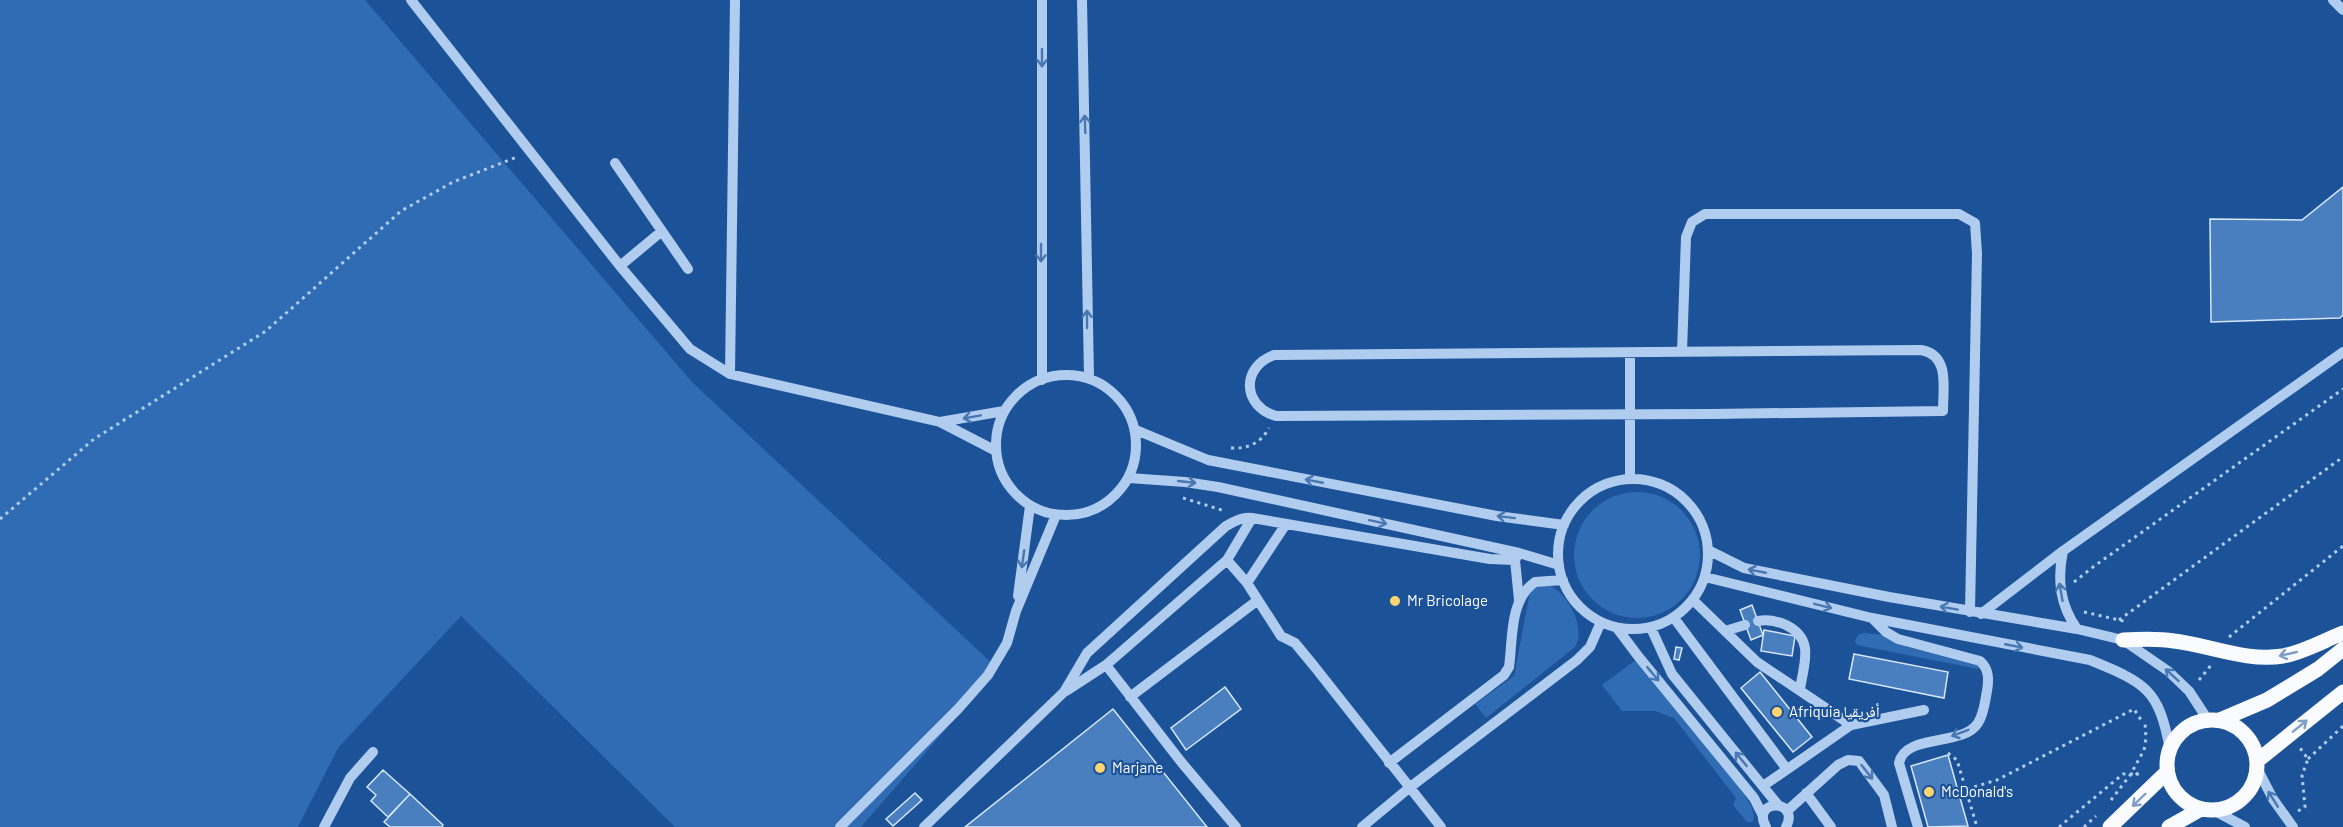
<svg xmlns="http://www.w3.org/2000/svg" width="2343" height="827" font-family="Barlow,'Noto Naskh Arabic',sans-serif">
  <style>
    .green { fill: #306cb4 }
    .building { fill: #497ebf; stroke: #d7e7fb; stroke-width: 1.5 }
    .lines { fill: none; stroke-linecap: round; stroke-linejoin: round }
    .path { stroke: #b0cdf0; stroke-width: 3; stroke-dasharray: 3 4.5; stroke-linecap: butt }
    .minor { stroke: #b0cdf0; stroke-width: 10 }
    .major { stroke: #f9fbff; stroke-width: 15 }
    .oneway { stroke: #4877b2 }
    .oneway2 { stroke: #7f9ec6 }
    .poi-dot { fill: #ffd56f; stroke: #1c5297; stroke-width: 2 }
    .labels { text-anchor: middle; stroke-width: 4.5; stroke-linejoin: round; paint-order: stroke }
    .poi-label { font-size: 15px; fill: #fff; stroke: #1c5297; text-anchor: start }
  </style>
  <rect width="100%" height="100%" fill="#1c5297"/>
  <!-- green -->
  <path class="green" d="M0 0H365L692 382 998 669 861 827H675L461 616 338 748 298 827H0Z
    M1574 555a63 63 0 1 1 126 0a63 63 0 1 1-126 0Z
    M1548 585C1567 592 1587 627 1575 647L1486 718 1475 704 1514 676 1530 592 1535 587Z
    M1864 633 1885 635 1907 647 1979 666 1978 669 1857 645 1855 641 1858 635Z
    M1637 659 1740 789C1747 799 1757 810 1753 822H1747L1733 805 1736 798 1674 718 1655 711H1622L1602 685Z"/>
  <!-- building -->
  <path class="building" d="M2343 187V315L2340 318 2211 322 2210 219 2302 220Z
    M1752 605 1763 635 1751 640 1740 610Z
    M1764 630 1795 636 1792 656 1761 651Z
    M1676 647 1682 648 1679 660 1674 659Z
    M1854 654 1948 672 1944 698 1849 679Z
    M1760 672 1812 737 1793 752 1741 688Z
    M1225 687 1241 709 1186 750 1171 728Z
    M1113 709 1207 827H965Z
    M1948 755 1968 826 1928 827 1911 766Z
    M383 770 410 794 388 817 371 801 376 795 367 787Z
    M915 793 922 800 893 826 886 819Z
    M410 794 443 825 442 827H390L384 822Z"/>
  <g class="lines">
    <!-- path -->
    <path class="path" d="M1231 448C1248 449 1261 443 1269 428
      M1183 498 1225 511
      M0 519 94 439 266 331 401 211 453 182 517 157
      M2074 582 2093 567 2343 389
      M2084 612 2128 622
      M2119 620 2343 457
      M2229 637 2343 546
      M2199 680 2212 664
      M1948 753 1957 760 1977 827
      M2308 759 2343 726
      M2138 775 2133 770 2144 750 2146 738 2145 723
      M1967 789 1997 780 2134 709 2143 723
      M2111 800 2131 774
      M2298 811 2305 807 2302 775 2308 759 2300 748
      M2059 827 2123 774H2139
      M2084 827 2096 816"/>
    <!-- minor -->
    <path class="minor" d="M411 0 620 266 690 349 730 374 940 422 996 451
      M1042 0V380
      M1082 0 1089 377
      M2333 0 2343 10
      M615 163 688 269
      M620 266 662 231
      M1921 350C1950 355 1943 387 1943 411L1712 414 1276 416C1242 406 1241 367 1274 355Z
      M1682 352 1686 237 1692 222 1705 214H1959L1975 223 1977 254 1970 612
      M1630 353V479
      M730 374 735 0
      M996 445a70 70 0 1 1 140 0a70 70 0 1 1-140 0Z
      M940 422 1004 411
      M1136 430 1208 460 1497 516 1564 525
      M1129 478 1185 482 1218 487 1519 553 1559 565
      M1558 554a75 75 0 1 1 150 0a75 75 0 1 1-150 0Z
      M1708 550 1744 568 1889 597 2077 629 2123 640 2168 671 2189 691 2208 720
      M2063 551C2057 580 2060 605 2077 629
      M1227 560 1247 583 1281 636 1295 643 1314 666 1441 827
      M1515 560 1519 600
      M1705 577 1872 618 2090 660C2146 683 2159 689 2170 750
      M1247 583 1286 524
      M1018 596 1030 506
      M1693 600 1757 662 1851 725
      M1981 614 2063 551 2343 352
      M1674 618 1786 768
      M1872 618 1886 632 1898 639 1980 661C1989 669 1989 679 1987 691 1985 701 1984 714 1978 723 1963 747 1905 733 1899 763L1918 827
      M1758 621C1767 619 1777 621 1786 625 1815 639 1804 663 1800 689
      M1617 628 1638 656 1754 798 1763 816
      M1651 628 1672 674 1778 805
      M1725 631 1745 625
      M1106 665 1182 763 1236 827
      M1066 691 1106 665 1227 560 1252 518
      M1130 697 1258 600
      M1389 763 1504 675 1509 667C1513 639 1509 600 1535 582L1563 580
      M2257 768 2273 799 2293 827
      M1763 786 1851 725 1924 710
      M1806 793 1831 827
      M2213 810 2245 827
      M1787 811 1838 765 1848 760 1859 761 1884 795 1892 827
      M324 827 350 778 373 752
      M840 827 958 709 988 675 1007 643 1016 611 1056 515
      M924 827 1064 692 1087 653 1226 526C1235 521 1241 517 1252 518L1490 559 1515 560 1519 553
      M1362 827 1409 788 1577 660 1590 647 1601 622
      M1766 827C1750 799 1801 798 1786 827"/>
    <!-- major -->
    <path class="major" d="M2123 640C2140 639 2157 638 2174 641 2209 645 2246 662 2283 656 2304 652 2323 641 2343 633
      M2220 720 2267 700 2318 669 2343 649
      M2167 765a45 45 0 1 1 90 0a45 45 0 1 1-90 0Z
      M2257 761 2343 692
      M2110 827 2167 772
      M2169 827 2201 809"/>
  </g>
  <!-- one-way arrows -->
  <defs><path id="oneway-shaft" d="M-6 0H5M1.5-3L5.5 0L1.5 3" fill="none" stroke-width="1.6" stroke-linecap="round" stroke-linejoin="round" transform="scale(1.5)"/></defs>
  <g class="oneway">
    <use href="#oneway-shaft" transform="translate(1042 58) rotate(90)"/>
    <use href="#oneway-shaft" transform="translate(1085 124) rotate(-92)"/>
    <use href="#oneway-shaft" transform="translate(1041 253) rotate(90)"/>
    <use href="#oneway-shaft" transform="translate(1087 319) rotate(-90)"/>
    <use href="#oneway-shaft" transform="translate(972 417) rotate(170)"/>
    <use href="#oneway-shaft" transform="translate(1314 481) rotate(-169)"/>
    <use href="#oneway-shaft" transform="translate(1187 482) rotate(6)"/>
    <use href="#oneway-shaft" transform="translate(1506 517) rotate(-173)"/>
    <use href="#oneway-shaft" transform="translate(1378 522) rotate(12)"/>
    <use href="#oneway-shaft" transform="translate(1023 559) rotate(98)"/>
    <use href="#oneway-shaft" transform="translate(1757 571) rotate(-169)"/>
    <use href="#oneway-shaft" transform="translate(2061 592) rotate(-100)"/>
    <use href="#oneway-shaft" transform="translate(1823 606) rotate(14)"/>
    <use href="#oneway-shaft" transform="translate(1949 608) rotate(-170)"/>
    <use href="#oneway-shaft" transform="translate(2014 646) rotate(11)"/>
    <use href="#oneway-shaft" transform="translate(1653 674) rotate(50)"/>
    <use href="#oneway-shaft" transform="translate(2172 675) rotate(-138)"/>
    <use href="#oneway-shaft" transform="translate(1960 733) rotate(159)"/>
    <use href="#oneway-shaft" transform="translate(1741 759) rotate(-129)"/>
    <use href="#oneway-shaft" transform="translate(1867 772) rotate(52)"/>
    <use href="#oneway-shaft" transform="translate(2273 799) rotate(-122)"/>
  </g>
  <g class="oneway2">
    <use href="#oneway-shaft" transform="translate(2288 654) rotate(167)"/>
    <use href="#oneway-shaft" transform="translate(2300 726) rotate(-39)"/>
    <use href="#oneway-shaft" transform="translate(2139 800) rotate(136)"/>
  </g>
  <!-- markers -->
  <g class="poi-dot">
    <circle cx="1395" cy="601" r="6"/>
    <circle cx="1777" cy="712" r="6"/>
    <circle cx="1100" cy="768" r="6"/>
    <circle cx="1929" cy="792" r="6"/>
  </g>
  <g class="labels">
    <!-- poi labels -->
    <g class="poi-label">
      <text x="1407" y="606">Mr Bricolage</text>
      <text x="1789" y="717">Afriquia أفريقيا</text>
      <text x="1112" y="773">Marjane</text>
      <text x="1941" y="797">McDonald's</text>
    </g>
  </g>
</svg>
